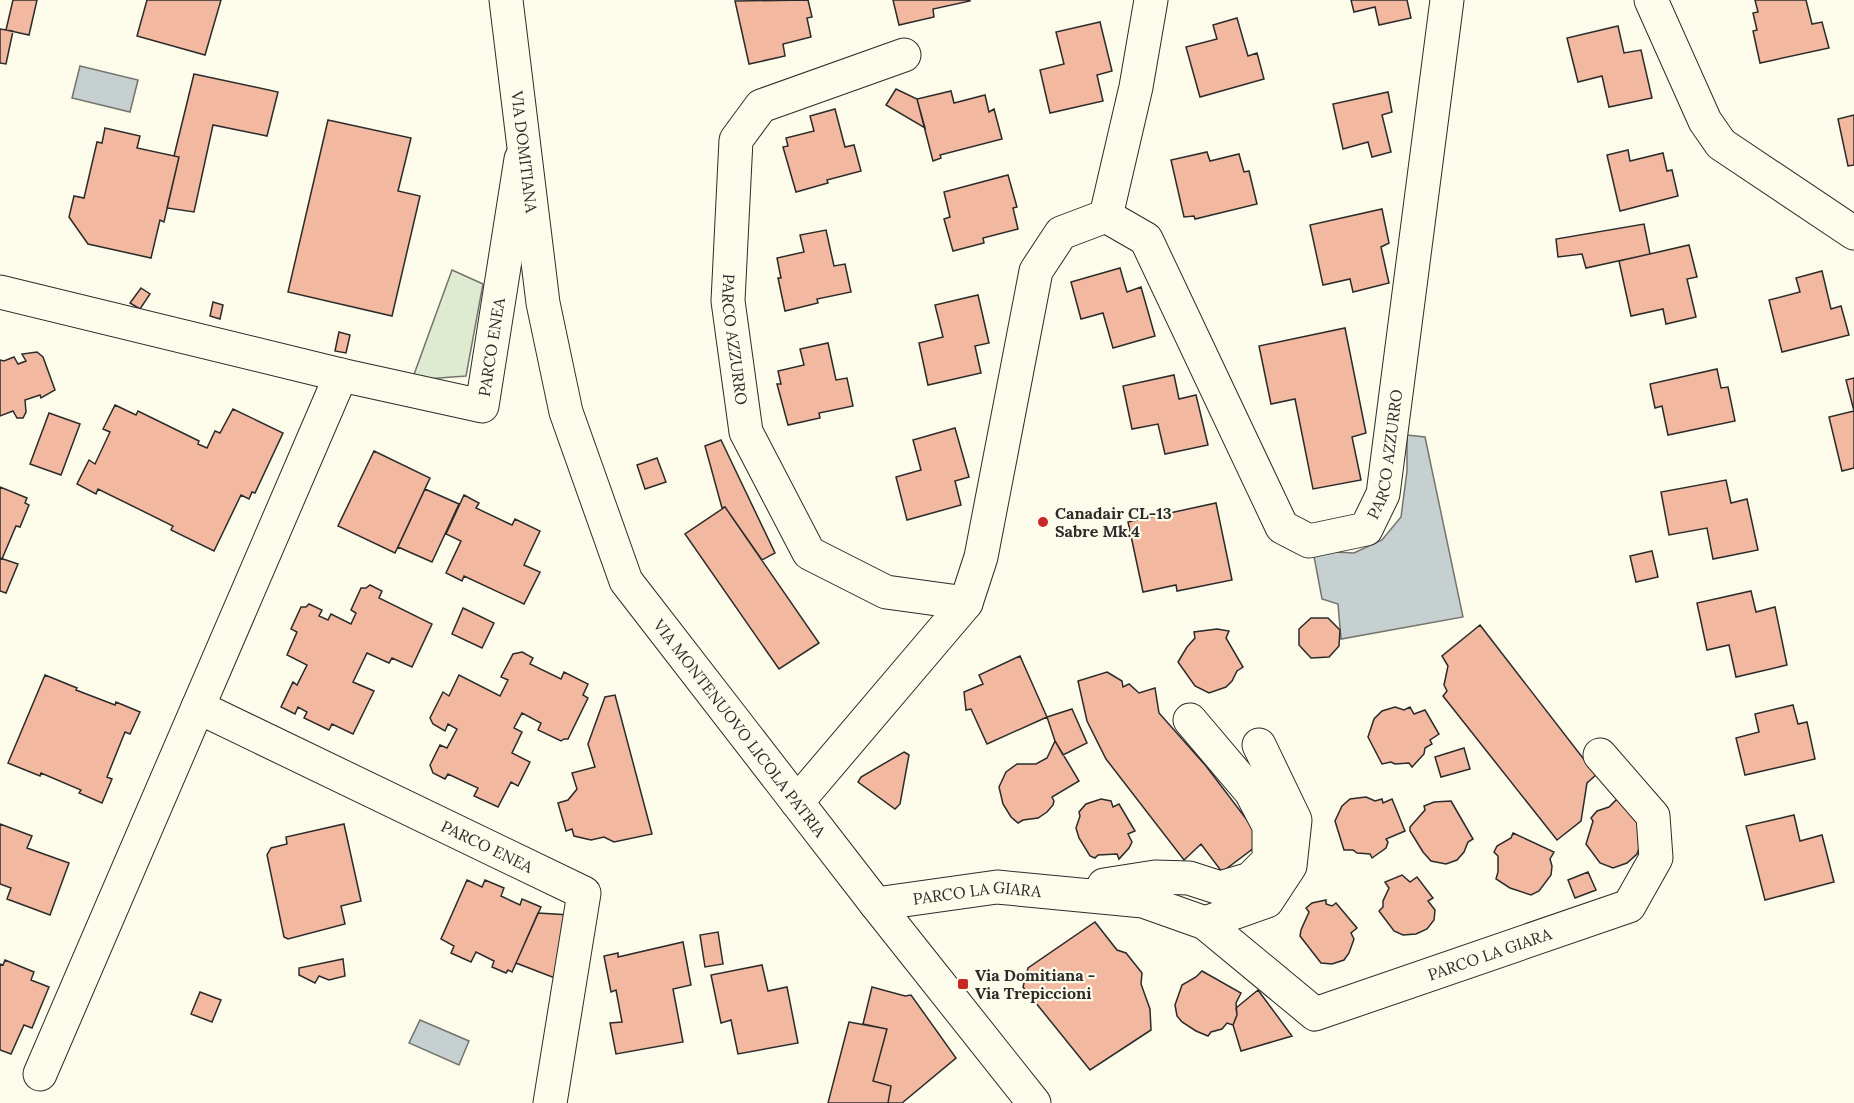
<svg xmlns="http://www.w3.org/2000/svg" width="1854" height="1103" font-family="Lora,serif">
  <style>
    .green { fill: #deebd1; stroke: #74746e; stroke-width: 1.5 }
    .water { fill: #c7d0d0; stroke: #74746e; stroke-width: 1.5 }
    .building { fill: #f2b8a0; stroke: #2b2b2b; stroke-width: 1.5 }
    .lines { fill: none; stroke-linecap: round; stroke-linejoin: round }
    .minor-casing { stroke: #2b2b2b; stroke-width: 35 }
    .major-casing { stroke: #2b2b2b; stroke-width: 35 }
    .minor { stroke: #fdfbea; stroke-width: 33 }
    .major { stroke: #fdfbea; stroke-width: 33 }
    .poi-dot { fill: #c62828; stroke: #fdfbea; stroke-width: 2 }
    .labels { text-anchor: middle; stroke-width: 4.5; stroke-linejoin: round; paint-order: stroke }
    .street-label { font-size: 16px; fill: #2b2b2b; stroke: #fdfbea }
    .poi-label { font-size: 16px; font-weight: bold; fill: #2b2b2b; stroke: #fdfbea; text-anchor: start }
  </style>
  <rect width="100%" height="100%" fill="#fdfbea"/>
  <!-- green -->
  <path class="green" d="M452 270 483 284 466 376 412 380Z"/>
  <!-- water -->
  <path class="water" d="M80 66 138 80 130 112 72 98Z
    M1407 435 1425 437 1463 617 1341 639 1338 604 1322 599 1313 551 1354 553 1382 540 1401 517 1407 471Z
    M420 1020 469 1041 459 1065 409 1043Z"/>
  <!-- building -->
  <path class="building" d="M13 0H37L29 35 6 30Z
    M147 0H221L205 55 137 36Z
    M808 0 812 17 807 18 811 37 783 44 785 56 749 64 735 1Z
    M893 0H970V1L933 9 934 17 899 25Z
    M1351 0H1407L1411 18 1379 25 1375 7 1354 12Z
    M1755 0H1806L1812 24 1822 22 1829 48 1760 63 1753 31 1757 30 1753 13 1758 12Z
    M1237 18 1248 56 1257 53 1264 79 1200 97 1186 47 1217 39 1213 25Z
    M1100 22 1112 71 1097 75 1103 101 1050 113 1040 70 1064 64 1056 32Z
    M1618 26 1624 53 1641 50 1652 98 1609 107 1602 76 1578 82 1567 38Z
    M0 29 13 31 6 64 0 63Z
    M194 74 278 92 267 136 213 125 194 212 167 208 179 157 174 156Z
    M896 89 917 99 925 128 886 105Z
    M951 91 954 103 985 95 989 112 994 109 1002 139 940 155 941 158 933 161 917 99Z
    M1388 92 1392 112 1382 115 1391 152 1372 157 1368 142 1343 149 1333 104Z
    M835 109 845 147 854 145 861 171 827 180 828 183 796 192 783 147 788 146 786 138 814 131 810 116Z
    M1854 115V165L1848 166 1838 119Z
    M328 120 411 138 398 191 420 196 392 316 288 292Z
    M105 128 140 136 137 148 179 157 164 222 160 220 151 258 88 244 69 217 74 196 84 198 97 142 102 143Z
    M1628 150 1630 161 1663 153 1667 171 1672 170 1678 196 1620 211 1607 155Z
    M1207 152 1210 161 1239 154 1244 172 1249 171 1257 204 1195 219 1194 216 1184 217 1171 160Z
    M1008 175 1017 207 1013 208 1018 229 983 238 984 243 953 251 944 219 950 217 944 192Z
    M1382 209 1389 243 1381 247 1389 283 1353 292 1350 279 1323 285 1310 225Z
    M1644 224 1650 254 1586 268 1582 254 1558 257 1556 239Z
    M826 230 834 266 845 264 851 292 817 299 818 303 785 311 778 278H781L777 258 804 252 800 235Z
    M1689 245 1697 277 1687 279 1696 317 1666 324 1663 309 1631 316 1619 261Z
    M1120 268 1127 292 1141 287 1155 336 1113 348 1103 313 1081 319 1071 282Z
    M1822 271 1831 309 1841 306 1849 335 1782 352 1769 300 1800 292 1796 278Z
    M141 288 150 294 140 309 130 303Z
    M978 295 989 343 975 346 981 373 928 385 919 343 943 337 935 305Z
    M213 302 223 305 220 319 210 316Z
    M1345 328 1366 433 1352 437 1361 480 1313 489 1295 399 1271 404 1259 346Z
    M339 332 350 335 346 353 335 351Z
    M828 343 836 380 847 378 853 406 819 413 820 418 788 425 777 384H781L778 371 804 365 800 349Z
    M37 352 43 357 55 390 41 398 40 395 25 400 26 412 23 418H17L13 411 0 416V360L4 361 14 357 18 364 26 361 22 354Z
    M1717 369 1721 388 1728 387 1735 421 1668 435 1662 406 1655 408 1650 384Z
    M1174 375 1179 399 1196 395 1208 445 1165 454 1158 424 1132 429 1123 386Z
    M1854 378V468L1842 471 1829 417 1854 411 1846 380Z
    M115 405 136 415 138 411 199 441 198 444 207 448 215 431 220 433 233 409 283 433 255 493 252 492 249 499 241 495 214 551 171 530 173 526 98 489 96 494 77 484 89 460 95 464 110 432 103 429Z
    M49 413 80 424 61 475 30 464Z
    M955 428 969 477 955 481 961 505 907 520 896 477 921 470 913 440Z
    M721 440 775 553 762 560 725 507 722 508 705 446Z
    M374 451 430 478 395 553 338 526Z
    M657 458 666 482 645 489 637 465Z
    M1726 480 1731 503 1747 499 1758 550 1713 559 1707 528 1669 535 1661 492Z
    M0 487 27 498 25 503 29 505 20 527 16 526 2 559 0 558Z
    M425 489 459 504 432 562 398 547Z
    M464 495 479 503 476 508 512 525 515 519 540 531 524 565 540 572 524 604 464 576 462 581 446 573 461 541 446 534Z
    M1216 503 1232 580 1177 591 1176 585 1143 592 1128 522Z
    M725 507 819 643 779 669 685 534Z
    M1652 551 1658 577 1636 582 1630 556Z
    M0 558 18 564 6 593 0 591Z
    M370 585 382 591 379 598 432 624 412 667 392 658 389 663 367 653 353 682 374 691 353 734 332 724 329 730 304 718 307 712 298 707 295 714 281 707 293 682 297 685 307 665 287 655 297 632 291 629 301 607H306L309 604 322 610 319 616 328 620 331 614 351 624 356 613 351 610 361 588H366Z
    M1751 591 1756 612 1775 607 1787 665 1736 677 1729 645 1707 650 1697 603Z
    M463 608 494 623 482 648 452 634Z
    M1311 618H1328L1340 630 1339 646 1329 657 1311 658 1299 645V629Z
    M1480 625 1596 775 1587 783 1581 821 1557 840 1443 696 1447 691 1444 685 1448 666 1442 656Z
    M1217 629 1229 631 1226 638 1243 667 1237 671 1232 681 1226 687 1209 693 1195 686 1178 662 1187 647 1195 638 1194 632Z
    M522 652 533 658 530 664 561 679 564 672 588 684 583 695 588 698 568 739H564L561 741 538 730 541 723 522 713 514 728 522 732 512 753 530 762 518 786 511 782 498 807 474 796 478 788 448 774 445 779 433 773 430 765 440 745 447 748 457 729 448 724 445 731 433 724 430 718 443 692 449 696 459 675 500 696 508 680 501 677 513 654Z
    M1020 656 1047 717 987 744 971 709 966 710 964 692 983 684 979 675Z
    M1107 672 1122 681 1123 687 1129 684 1139 693 1155 688 1159 713 1206 766 1263 841 1222 872 1201 844 1184 860 1106 759 1087 721 1078 681Z
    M45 675 77 688 76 690 115 705 116 702 140 712 130 734 125 732 107 777 112 779 102 803 79 793 81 790 41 773 40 776 8 763Z
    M615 695 652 834 614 842 604 837 591 840 574 836 572 829 566 831 558 803 568 800 577 789 572 773 595 767 588 744 605 697Z
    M1793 705 1798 724 1807 722 1815 759 1745 775 1736 738 1759 732 1755 714Z
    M1395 707 1404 710 1410 707 1414 714 1425 710 1439 734 1430 740 1432 744 1425 748 1424 754 1412 767 1409 763 1395 764 1391 762 1382 764 1368 737 1374 719 1382 711Z
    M1072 709 1087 743 1063 755 1055 741 1047 717Z
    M1055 741 1079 781 1052 797 1054 801 1053 805 1047 812 1038 818 1023 820 1018 823 1011 817 1003 804 999 787 1006 772 1017 764H1036L1047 758Z
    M1464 748 1470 769 1441 777 1435 757Z
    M904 752 909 755 900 804 895 809 858 782 861 777Z
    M1366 797 1375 801 1382 799 1383 803 1392 799 1405 831 1386 839 1388 842 1386 848 1372 858 1370 854 1357 853 1353 850H1344L1335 821 1342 806 1350 799Z
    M1101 799 1111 801 1113 807 1119 804 1135 831 1128 834 1132 842 1129 848 1119 859 1117 854 1098 855 1095 858 1090 856 1079 838 1076 828 1080 816 1079 812 1086 804Z
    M1617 799 1649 831 1643 837 1637 854 1627 863 1613 868 1600 863 1586 844 1593 821 1591 818 1597 811 1609 807Z
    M1451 801 1473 839 1468 842 1464 852 1457 860 1446 864 1431 861 1423 852 1410 831V827L1425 810 1424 806 1434 802Z
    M1794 815 1800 841 1822 835 1834 882 1765 900 1746 826Z
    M0 824 32 836 27 848 69 863 50 915 7 899 11 888 0 884Z
    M344 824 361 901 341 906 345 924 288 939 284 937 267 855 271 848 287 844 286 837Z
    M1513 833 1554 852 1550 859 1552 866 1551 875 1539 891 1531 895 1510 888 1496 879 1498 872V856L1494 852 1497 846 1511 838Z
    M1588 872 1596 890 1575 898 1568 880Z
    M1402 875 1410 882 1417 877 1433 898 1428 901 1435 910 1434 920 1427 929 1416 934 1403 935 1394 931 1379 911 1383 907V901L1389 888 1385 882Z
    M467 880 482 887 485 880 504 888 501 896 520 905 522 899 541 907 512 972 508 970 506 973 492 967 494 961 476 952 471 962 451 953 454 946 441 939Z
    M1326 900V904L1332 906 1336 903 1357 928 1351 933 1354 939 1349 953 1344 960 1332 964 1321 963 1300 936 1301 930 1309 912 1306 908 1312 903Z
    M538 913 570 915 560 980 516 963Z
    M1095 922 1117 950 1126 953 1142 973 1141 984 1150 1009 1151 1030 1090 1070 1023 987 1028 968Z
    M718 932 723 964 705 967 700 935Z
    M683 942 691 985 673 989 683 1042 616 1054 610 1023 622 1022 616 990 611 992 604 956 618 953V957Z
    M343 959 345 976 329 980 319 976 315 983 299 975V968Z
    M5 960 34 972 31 980 49 987 32 1028 24 1025 11 1054 0 1050V964L3 965Z
    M762 965 768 991 787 987 798 1043 738 1054 731 1020 721 1023 711 975Z
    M1202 971 1241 993 1236 1003 1237 1015 1233 1025 1227 1023 1222 1029 1211 1032 1208 1036 1196 1031 1182 1022 1177 1016 1175 1005 1182 985 1196 977Z
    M872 987 905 996 911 995 956 1058 902 1103H888L891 1086 873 1081 887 1029 863 1024Z
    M1258 990 1292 1036 1241 1051 1233 1025 1237 1015 1236 1008Z
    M200 992 221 1000 212 1022 191 1014Z
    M849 1022 887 1029 873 1081 891 1086 888 1103H828Z"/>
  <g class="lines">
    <defs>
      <g id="minor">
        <path d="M1651 0 1705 121 1721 144 1854 233"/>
        <path id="s1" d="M904 55 761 106 736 140 728 301 746 432 809 553 886 592 966 603"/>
        <path d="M1106 216 1136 87 1151 0"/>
        <path id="s2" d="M0 292 341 375 482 406 521 159"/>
        <path id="s3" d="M198 707 584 893 550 1103"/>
        <path id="s4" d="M797 802 966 603 981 557 1036 271 1061 233 1106 216 1146 239 1282 527 1309 541 1366 529 1383 494 1447 0"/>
        <path d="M1104 885 1155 877 1189 878 1220 888 1250 879 1269 860V826L1251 792 1190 720"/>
        <path id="s5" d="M876 904 997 887 1143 901 1205 923 1315 1014 1629 906 1656 858 1653 816 1600 755"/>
        <path d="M1205 923 1267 901 1290 866 1295 820 1259 745"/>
        <path d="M40 1074 341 375"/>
      </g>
      <g id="major">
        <path id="s6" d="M506 0 543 303 566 412 626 581 876 904 1034 1103"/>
      </g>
    </defs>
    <!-- minor casing -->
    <use href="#minor" class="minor-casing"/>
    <!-- major casing -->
    <use href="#major" class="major-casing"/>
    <!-- minor -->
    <use href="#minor" class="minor"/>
    <!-- major -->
    <use href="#major" class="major"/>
  </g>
  <!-- markers -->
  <g class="poi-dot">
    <circle cx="1043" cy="522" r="6"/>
    <rect x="957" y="978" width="12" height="12" rx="3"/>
  </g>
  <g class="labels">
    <!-- street labels -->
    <g class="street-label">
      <text dy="6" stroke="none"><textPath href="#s6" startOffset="153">VIA DOMITIANA</textPath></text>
      <text dy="6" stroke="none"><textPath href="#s1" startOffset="394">PARCO AZZURRO</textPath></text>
      <text dy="6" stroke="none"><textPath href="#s2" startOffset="555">PARCO ENEA</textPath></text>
      <text dy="6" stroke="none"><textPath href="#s4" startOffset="1226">PARCO AZZURRO</textPath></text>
      <text dy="6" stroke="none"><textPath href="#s6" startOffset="782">VIA MONTENUOVO LICOLA PATRIA</textPath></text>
      <text dy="6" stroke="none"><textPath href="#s3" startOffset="321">PARCO ENEA</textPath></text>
      <text dy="6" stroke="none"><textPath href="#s5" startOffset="102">PARCO LA GIARA</textPath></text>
      <text dy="6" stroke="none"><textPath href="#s5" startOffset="662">PARCO LA GIARA</textPath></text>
    </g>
    <!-- poi labels -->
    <g class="poi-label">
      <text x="1055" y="519">Canadair CL-13<tspan x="1055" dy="18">Sabre Mk.4</tspan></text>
      <text x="975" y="981">Via Domitiana -<tspan x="975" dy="18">Via Trepiccioni</tspan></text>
    </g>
  </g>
</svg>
